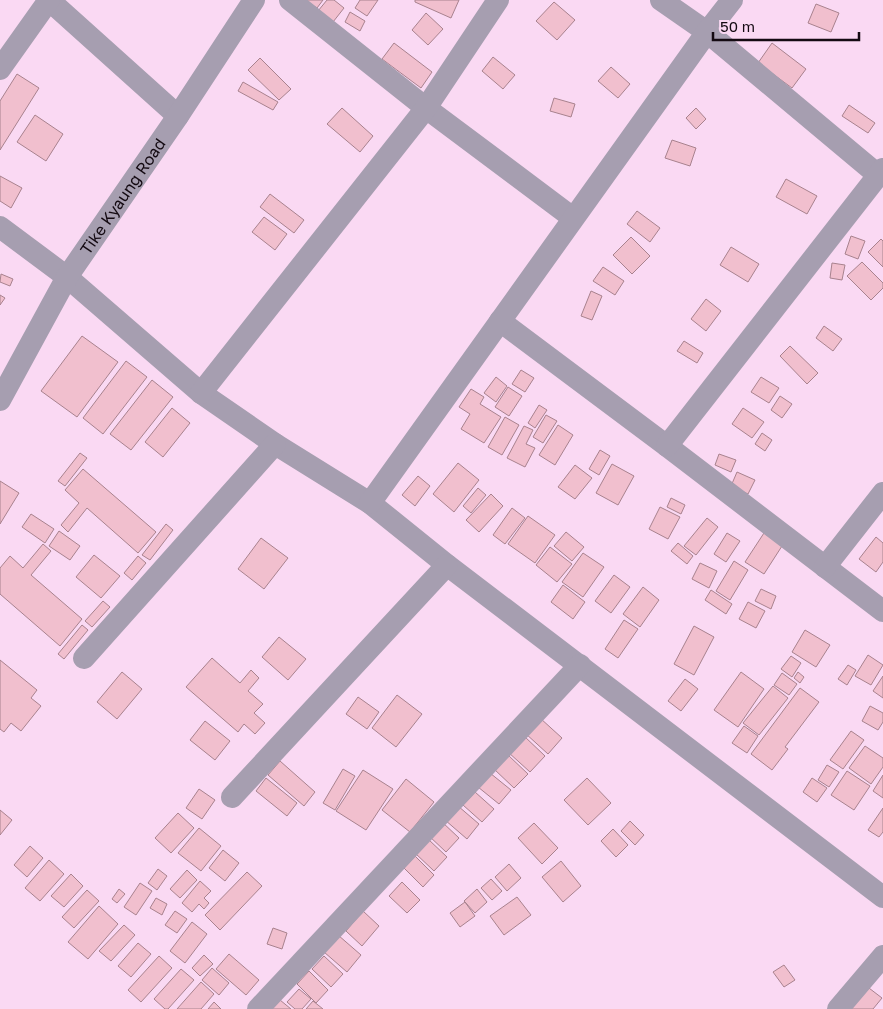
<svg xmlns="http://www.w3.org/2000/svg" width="883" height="1009" font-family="'Golos Text',sans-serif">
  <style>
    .building { fill: #f1bfce; stroke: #a8828e }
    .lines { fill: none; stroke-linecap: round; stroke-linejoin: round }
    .street { stroke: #a69eb0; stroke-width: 22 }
    .labels { text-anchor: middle; stroke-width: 4; stroke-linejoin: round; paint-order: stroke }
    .street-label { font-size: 16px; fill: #140a12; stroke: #fad9f3 }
  </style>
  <rect width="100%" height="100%" fill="#fad9f3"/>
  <!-- building -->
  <path class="building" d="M304 0H323L317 8Z
    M327 0H334L344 8 333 22 318 11Z
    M360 0H378L367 16 355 8Z
    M415 0H459L451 18 415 2Z
    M554 2 575 20 557 40 536 21Z
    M816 4 839 13 831 32 808 23Z
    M350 12 365 21 360 31 345 22Z
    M426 13 443 29 428 45 412 30Z
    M394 43 432 72 421 88 382 59Z
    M772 43 806 69 792 88 758 63Z
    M493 57 515 75 503 89 482 71Z
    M260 58 291 89 279 100 248 70Z
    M611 67 630 84 618 98 598 81Z
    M17 74 39 88 0 150V101Z
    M243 82 278 102 273 110 238 91Z
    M554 98 575 104 571 117 550 111Z
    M849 105 875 123 868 133 842 116Z
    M342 108 373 136 360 152 327 124Z
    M696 108 706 119 696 129 686 118Z
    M35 115 63 134 46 161 17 142Z
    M672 140 696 148 690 166 665 158Z
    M0 176 22 188 11 208 0 201Z
    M786 179 817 196 807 214 776 197Z
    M270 194 304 220 294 233 260 207Z
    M637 211 660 228 650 242 627 224Z
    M264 217 287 234 275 250 252 232Z
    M851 236 865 241 858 259 845 254Z
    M631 237 650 256 632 274 613 255Z
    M881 239 883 241V267L868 252Z
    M731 247 759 264 748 282 720 265Z
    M862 262 883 283V288L871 300 847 276Z
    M832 263 845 265 842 280 830 278Z
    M603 267 624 281 615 295 593 281Z
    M1 274 13 279 10 286 0 282Z
    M591 291 602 296 592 320 581 316Z
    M0 295 5 298 0 305Z
    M706 299 721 311 706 331 691 319Z
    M824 326 842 339 833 351 816 338Z
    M82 336 118 362 77 417 41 391Z
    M684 341 703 353 697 363 677 351Z
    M790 346 818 373 807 384 780 356Z
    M126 361 147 377 103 434 83 418Z
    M521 370 534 378 525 392 512 384Z
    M496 377 507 386 496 402 484 393Z
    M761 377 779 388 769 403 751 392Z
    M152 380 173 397 131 450 110 434Z
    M508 387 522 396 509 416 495 407Z
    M471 389 484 397 480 404 501 417 484 443 461 429 470 414 459 407Z
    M780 396 792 404 782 418 771 410Z
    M539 405 547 410 535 428 528 423Z
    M172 408 190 423 163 457 145 442Z
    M743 408 764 422 752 438 732 424Z
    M546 415 557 421 543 443 533 437Z
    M505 417 519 425 502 455 488 447Z
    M558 425 573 435 555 465 539 455Z
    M524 426 533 430 526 444 535 448 525 467 507 458Z
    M762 433 772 440 765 451 755 444Z
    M600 450 610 456 599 475 589 469Z
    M80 453 87 458 65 486 58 481Z
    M719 454 736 460 731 472 715 465Z
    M458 463 479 480 454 512 433 494Z
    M612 464 634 476 618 505 596 493Z
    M575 465 592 478 575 499 558 487Z
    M83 469 156 532 138 553 87 508 68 532 61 525 79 503 65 490Z
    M737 472 755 480 748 494 731 486Z
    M418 476 430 486 415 506 402 495Z
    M0 481 19 493 0 524Z
    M478 488 486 495 471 513 463 506Z
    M491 494 503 506 479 532 466 520Z
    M671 498 685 505 681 514 667 507Z
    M660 507 680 517 668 539 649 529Z
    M512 508 525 518 505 544 493 535Z
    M31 514 54 529 45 543 22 527Z
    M528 516 555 535 535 563 508 544Z
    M707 518 718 527 696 555 684 546Z
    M166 524 173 530 150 560 142 555Z
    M59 531 80 546 70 560 49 546Z
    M566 532 584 547 572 561 554 546Z
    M727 533 740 541 726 562 714 554Z
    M764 533 782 546 764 574 745 562Z
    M876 537 883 543V562L876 572 859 559Z
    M261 538 288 558 264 589 238 569Z
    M678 543 693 556 687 564 671 551Z
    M43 544 51 551 31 575 82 619 60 646 0 594V568L10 556 23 568Z
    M550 547 572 564 557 582 536 565Z
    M583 553 604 567 583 597 562 582Z
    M94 555 120 576 101 598 76 577Z
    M138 556 146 563 132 580 124 573Z
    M734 561 748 570 730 600 716 591Z
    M700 563 717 571 709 588 692 579Z
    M614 575 630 587 611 613 595 601Z
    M563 585 585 602 573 619 551 602Z
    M643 587 659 600 640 627 623 614Z
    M761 589 776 596 771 609 755 601Z
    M711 590 732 604 726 614 705 600Z
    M103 601 110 607 92 627 85 621Z
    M748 602 765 611 756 628 739 619Z
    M624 620 638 629 618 658 605 649Z
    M82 625 88 630 64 659 58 654Z
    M694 626 714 637 694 675 674 664Z
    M805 630 830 645 816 667 792 652Z
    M279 637 306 659 288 680 262 657Z
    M868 655 883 665 871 685 855 676Z
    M791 656 801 663 792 677 781 669Z
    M212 658 240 683 251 670 259 678 248 691 263 704 254 713 265 723 255 734 244 724 238 732 186 687Z
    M0 660 37 690 31 698 41 706 21 731 11 723 4 732 0 729Z
    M848 665 856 670 847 685 838 679Z
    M122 672 142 689 117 719 97 702Z
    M741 672 764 689 738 727 714 710Z
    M798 672 804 677 800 683 794 678Z
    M782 673 797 684 789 695 774 685Z
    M883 676V698L873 691Z
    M685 679 698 689 681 711 668 701Z
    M773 686 788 698 759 735 743 723Z
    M800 688 819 702 785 747 788 749 772 770 751 754Z
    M397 695 422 714 396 747 372 728Z
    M358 697 379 712 367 729 346 714Z
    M870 706 883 713V722L878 730 862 721Z
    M540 718 562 738 548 754 525 733Z
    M205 721 230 741 215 760 190 740Z
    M744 726 758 736 747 753 732 743Z
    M851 731 864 740 843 769 830 760Z
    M524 736 545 756 530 772 508 752Z
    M865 746 883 758V767L871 784 849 768Z
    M508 755 528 774 514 788 494 769Z
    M280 761 315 792 304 806 268 775Z
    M827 765 839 772 829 787 818 780Z
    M343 769 355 776 335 810 323 803Z
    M363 770 393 789 366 830 336 811Z
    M847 771 870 786 854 810 831 795Z
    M490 773 511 790 499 804 478 787Z
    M883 775V798L873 791Z
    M266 778 297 803 287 816 256 791Z
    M587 778 611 803 588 825 564 800Z
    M812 778 827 788 817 802 803 792Z
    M406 779 434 802 410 832 382 810Z
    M199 789 215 800 202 819 186 808Z
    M475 792 494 809 482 822 463 805Z
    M458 806 479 824 467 839 445 820Z
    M883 808V832L879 837 868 830Z
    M0 810 12 820 0 835Z
    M178 813 194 828 171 853 155 838Z
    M441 821 459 838 446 852 428 835Z
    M630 821 644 835 635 845 621 831Z
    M534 823 558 848 542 864 518 838Z
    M199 828 221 846 201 871 178 853Z
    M613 829 628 845 616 857 601 841Z
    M428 839 447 857 434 871 415 853Z
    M30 846 43 858 27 877 14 865Z
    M223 850 239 863 225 881 209 868Z
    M415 856 434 875 423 887 404 868Z
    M49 860 64 874 40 901 25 888Z
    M561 861 581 886 563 902 542 877Z
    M509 864 521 878 507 891 495 877Z
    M158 869 167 876 157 890 148 883Z
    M187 870 197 880 180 898 170 889Z
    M247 872 262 886 220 930 205 915Z
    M71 874 83 886 64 907 51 896Z
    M491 879 502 891 492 900 481 888Z
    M200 881 211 891 204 898 209 903 204 909 199 904 192 912 182 903Z
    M402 882 420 900 407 913 389 896Z
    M140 883 152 891 136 915 124 907Z
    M119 889 125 894 117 903 112 899Z
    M477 889 487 902 475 913 464 901Z
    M87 890 99 901 74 928 62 917Z
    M517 897 531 915 504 935 490 916Z
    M156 898 167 904 162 915 150 908Z
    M465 902 475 916 460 927 450 913Z
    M99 906 118 924 88 959 68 942Z
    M175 911 187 919 177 933 165 925Z
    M363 911 379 926 362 946 346 931Z
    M192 922 207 934 185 963 170 951Z
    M124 925 135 935 111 961 99 951Z
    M273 928 287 933 282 949 267 944Z
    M338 935 361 955 347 972 324 952Z
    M138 943 151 954 131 977 118 966Z
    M229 954 259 980 246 995 216 969Z
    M204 955 213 964 200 976 192 968Z
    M159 956 172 968 141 1002 128 990Z
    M324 956 343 974 331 987 312 969Z
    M784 965 795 980 784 987 773 972Z
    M212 968 229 983 219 995 202 980Z
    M181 969 194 980 168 1009H165L154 999Z
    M309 971 328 990 316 1003 297 984Z
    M201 982 214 994 201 1009H177Z
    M865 985 882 998 873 1009H846Z
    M299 989 311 999 302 1009H295L287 1002Z
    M280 1000 291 1009H272Z
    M313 1001 323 1009H306Z
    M214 1002 221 1009H208Z"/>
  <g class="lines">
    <!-- street -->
    <g class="street">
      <path d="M49 0 178 116"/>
      <path d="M290 0 426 108 573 218"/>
      <path d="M661 0 707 32 878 175"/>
      <path d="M0 69 49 0"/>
      <path d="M0 227 67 277 201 393 275 444 370 503 447 565 883 897"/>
      <path d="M500 321 667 446 883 611"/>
      <path d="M201 393 426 108 498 0"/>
      <path id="s1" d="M0 400 67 277 178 116 254 0"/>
      <path d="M667 446 883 169"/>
      <path d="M370 503 707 32 732 0"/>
      <path d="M825 567 883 493"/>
      <path d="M84 658 275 444"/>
      <path d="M232 797 447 565"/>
      <path d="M258 1009 580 665"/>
      <path d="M838 1009 883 956"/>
    </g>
  </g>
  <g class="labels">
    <!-- street labels -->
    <g class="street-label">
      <text dy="6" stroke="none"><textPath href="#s1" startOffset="238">Tike Kyaung Road</textPath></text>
    </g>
  </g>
  <!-- scale -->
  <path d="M713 32v8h146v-8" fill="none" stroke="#140a12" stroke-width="2.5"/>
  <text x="720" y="32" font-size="15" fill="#140a12" stroke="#fad9f3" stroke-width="4" paint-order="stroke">50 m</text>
</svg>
